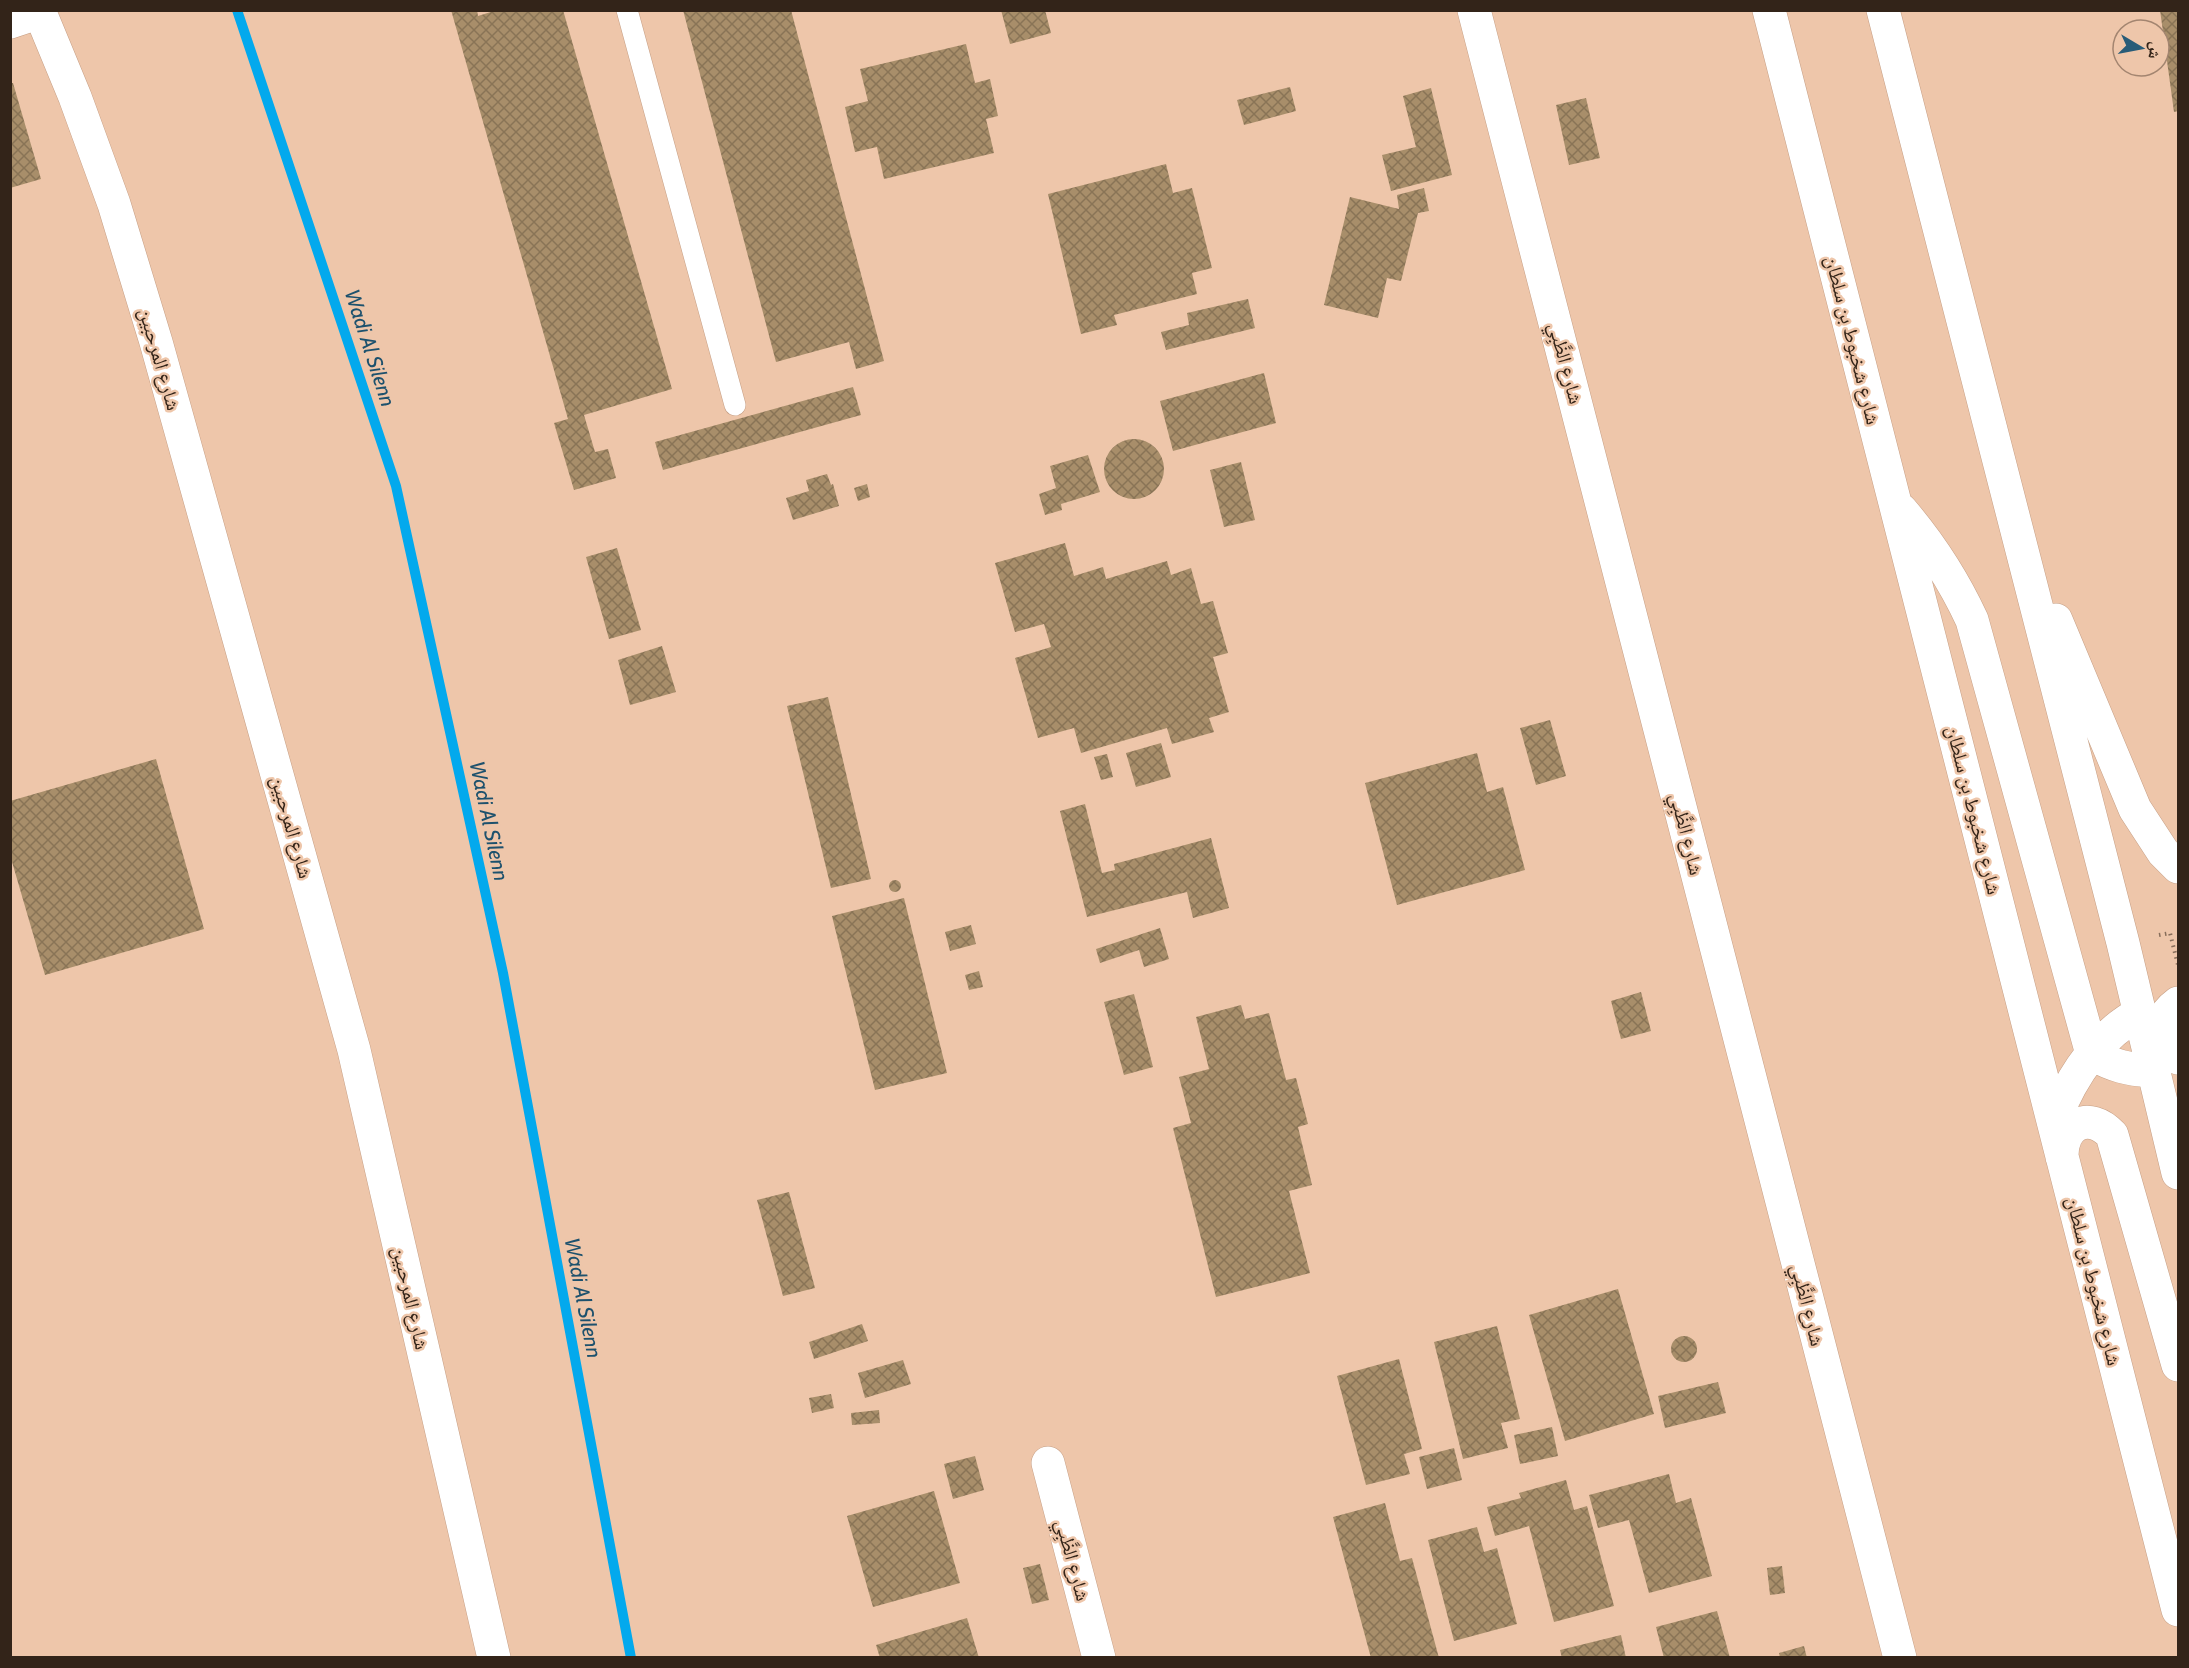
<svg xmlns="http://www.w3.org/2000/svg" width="2189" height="1668" font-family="Cabin,'Noto Naskh Arabic',sans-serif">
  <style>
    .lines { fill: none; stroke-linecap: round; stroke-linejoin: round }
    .stream { stroke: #03a9ed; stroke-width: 10 }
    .building { fill: url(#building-cross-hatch) }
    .service-casing { stroke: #c69f85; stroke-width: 22 }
    .minor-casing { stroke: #c69f85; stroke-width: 34 }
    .secondary-casing { stroke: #c69f85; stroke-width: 34 }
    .primary-casing { stroke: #c69f85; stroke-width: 34 }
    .path { stroke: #886e5b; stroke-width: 4; stroke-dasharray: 1.5 4.5; stroke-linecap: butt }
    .service { stroke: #fff; stroke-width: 21 }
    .minor { stroke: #fff; stroke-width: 33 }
    .secondary { stroke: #fff; stroke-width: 33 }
    .primary { stroke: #fff; stroke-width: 33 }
    .labels { text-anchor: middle; stroke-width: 5; stroke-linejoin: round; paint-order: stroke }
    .street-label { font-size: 20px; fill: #332419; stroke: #eec6aa }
    .water-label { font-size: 21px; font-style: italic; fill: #1d516d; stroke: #eec6aa }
  </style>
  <defs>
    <pattern id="building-cross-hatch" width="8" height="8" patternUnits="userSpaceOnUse" patternTransform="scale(1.5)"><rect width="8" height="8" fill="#a88e6a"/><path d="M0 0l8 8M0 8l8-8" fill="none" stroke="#897456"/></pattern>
  </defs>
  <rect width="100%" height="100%" fill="#eec6aa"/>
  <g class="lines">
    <!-- stream -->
    <path class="stream" d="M237 10 396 486 503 973 631 1658"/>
  </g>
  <!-- building -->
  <path class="building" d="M451 10H477L478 16 497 10H563L672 389 584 415 595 452 608 449 616 478 574 490 554 423 568 419Z
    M683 10H791L884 361 856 369 849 342 776 362Z
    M1001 10H1045L1051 33 1010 44Z
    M2160 10H2178V111L2174 112Z
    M966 44 975 83 990 79 998 116 986 119 994 153 884 179 877 147 855 152 845 107 868 101 860 69Z
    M10 83H13L41 179 10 188Z
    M1290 87 1296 111 1244 125 1237 100Z
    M1431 88 1452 175 1391 191 1382 155 1416 147 1403 96Z
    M1586 98 1600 158 1569 165 1556 105Z
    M1166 164 1173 193 1192 188 1212 268 1192 273 1197 294 1114 315 1117 325 1081 334 1048 194Z
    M1424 188 1429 211 1418 213 1401 281 1387 278 1378 318 1324 305 1350 197 1399 209 1397 195Z
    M1248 299 1255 328 1166 350 1161 332 1189 325 1187 313Z
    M1264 373 1276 423 1173 451 1160 401Z
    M853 387 861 415 663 470 655 442Z
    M1104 469a30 30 0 1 1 60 0a30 30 0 1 1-60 0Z
    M1088 455 1100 492 1061 504 1062 510 1045 515 1039 494 1056 488 1050 466Z
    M1241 462 1255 520 1224 527 1210 470Z
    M827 474 831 485 833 484 839 506 793 520 786 498 809 491 806 480Z
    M867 484 870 497 858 501 854 488Z
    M1065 543 1074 576 1103 567 1106 579 1167 561 1171 575 1191 568 1201 604 1213 601 1228 653 1213 657 1229 712 1209 718 1214 732 1172 744 1167 728 1081 753 1074 728 1038 738 1015 658 1051 647 1044 624 1015 632 995 563Z
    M617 548 641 630 609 639 586 557Z
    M662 646 676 692 630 705 618 660Z
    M828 697 871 879 831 888 787 706Z
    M1550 720 1566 776 1536 785 1520 728Z
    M1161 743 1171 777 1136 787 1126 753Z
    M1477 753 1487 792 1503 787 1525 870 1397 905 1365 783Z
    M1107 754 1113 777 1101 780 1094 757Z
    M156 759 204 929 45 975 10 855V801Z
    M1085 804 1102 873 1115 870 1114 864 1211 838 1229 908 1193 918 1187 892 1087 917 1060 811Z
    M889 886a6 6 0 1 1 12 0a6 6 0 1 1-12 0Z
    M904 898 947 1073 875 1090 832 916Z
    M971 925 976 944 950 951 945 932Z
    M1160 928 1169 959 1144 967 1139 950 1100 963 1096 949Z
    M979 971 983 987 969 990 965 975Z
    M1641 992 1651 1031 1621 1039 1611 1001Z
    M1134 994 1153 1067 1124 1075 1104 1002Z
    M1241 1005 1245 1019 1269 1013 1286 1080 1296 1078 1308 1124 1298 1127 1312 1185 1289 1191 1310 1273 1216 1297 1173 1128 1191 1123 1179 1077 1209 1069 1196 1017Z
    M789 1192 815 1288 783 1296 757 1200Z
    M1618 1289 1654 1414 1565 1441 1529 1315Z
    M862 1324 868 1341 814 1359 809 1342Z
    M1497 1326 1520 1419 1501 1423 1508 1448 1463 1459 1434 1342Z
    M1671 1349a13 13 0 1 1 26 0a13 13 0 1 1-26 0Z
    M1399 1359 1422 1449 1404 1454 1410 1474 1366 1485 1337 1376Z
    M903 1360 911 1384 865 1398 858 1373Z
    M1718 1382 1726 1413 1665 1428 1658 1396Z
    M831 1394 834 1408 812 1413 809 1398Z
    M879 1410 880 1423 852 1425 851 1413Z
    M1552 1427 1558 1456 1520 1464 1514 1435Z
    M1454 1448 1462 1480 1427 1489 1419 1457Z
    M975 1456 984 1490 953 1499 944 1464Z
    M1669 1474 1676 1503 1691 1498 1712 1576 1649 1593 1629 1520 1598 1528 1589 1495Z
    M1566 1480 1574 1510 1587 1506 1614 1606 1554 1622 1529 1526 1495 1536 1487 1507 1521 1498 1519 1493Z
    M934 1491 960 1583 873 1607 847 1516Z
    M1385 1503 1400 1561 1412 1558 1439 1658H1371L1333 1517Z
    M1477 1527 1484 1552 1497 1548 1517 1624 1454 1641 1428 1540Z
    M1040 1564 1049 1600 1032 1604 1023 1568Z
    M1782 1566 1785 1593 1770 1595 1767 1568Z
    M1717 1611 1730 1658H1664L1656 1627Z
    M967 1618 979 1658H880L876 1645Z
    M1621 1635 1626 1658H1562L1560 1650Z
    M1804 1646 1807 1658H1780L1779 1653Z"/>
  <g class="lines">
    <defs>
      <path id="service" d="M627 10 735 405"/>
      <path id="minor" d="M39 10 75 97 114 204 156 342 354 1050 494 1658
        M1474 10 1900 1658
        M10 22 40 12
        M1048 1463 1099 1658"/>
      <path id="secondary" d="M2178 1003C2156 1019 2156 1043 2178 1058"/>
      <path id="primary" d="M1769 10 2178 1610
        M1883 10 2123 943 2178 1173
        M1901 510C1931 545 1953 579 1972 620L2092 1054C2112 1065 2130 1071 2152 1070
        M2056 620 2135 809 2163 852 2178 867
        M2054 1121C2071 1077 2098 1036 2140 1013
        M2062 1157C2061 1124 2089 1110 2112 1135L2178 1365"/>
    </defs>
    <!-- service casing -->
    <use href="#service" class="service-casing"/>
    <!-- minor casing -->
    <use href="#minor" class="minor-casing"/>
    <!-- secondary casing -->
    <use href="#secondary" class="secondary-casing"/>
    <!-- primary casing -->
    <use href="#primary" class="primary-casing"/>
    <!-- path -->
    <path class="path" d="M2159 935 2170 933 2178 965"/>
    <!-- service -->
    <use href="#service" class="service"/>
    <!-- minor -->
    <use href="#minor" class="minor"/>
    <!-- secondary -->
    <use href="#secondary" class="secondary"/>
    <!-- primary -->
    <use href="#primary" class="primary"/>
  </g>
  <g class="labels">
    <!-- street labels -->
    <g class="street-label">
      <text transform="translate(1853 340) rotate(76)" y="7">شارع شخبوط بن سلطان</text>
      <text transform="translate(160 359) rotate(74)" y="7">شارع المرحبين</text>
      <text transform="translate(1566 363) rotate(75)" y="7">شارع الظَّبِي</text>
      <text transform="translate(1974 810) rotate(76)" y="7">شارع شخبوط بن سلطان</text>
      <text transform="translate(292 827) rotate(74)" y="7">شارع المرحبين</text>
      <text transform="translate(1687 834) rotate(76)" y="7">شارع الظَّبِي</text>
      <text transform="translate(2094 1281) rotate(76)" y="7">شارع شخبوط بن سلطان</text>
      <text transform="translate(411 1298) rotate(77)" y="7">شارع المرحبين</text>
      <text transform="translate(1808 1305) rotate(76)" y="7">شارع الظَّبِي</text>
      <text transform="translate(1073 1560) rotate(75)" y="7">شارع الظَّبِي</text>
    </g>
    <!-- water labels -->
    <g class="water-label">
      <text transform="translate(370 348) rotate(72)" y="7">Wadi Al Silenn</text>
      <text transform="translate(489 821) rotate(78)" y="7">Wadi Al Silenn</text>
      <text transform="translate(583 1298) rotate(79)" y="7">Wadi Al Silenn</text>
    </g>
  </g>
  <!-- border -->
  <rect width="2189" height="1668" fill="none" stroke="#332419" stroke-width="24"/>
  <!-- north arrow -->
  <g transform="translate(2141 48) rotate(100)"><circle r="28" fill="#eec6aa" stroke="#a38570" stroke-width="1.5"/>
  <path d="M0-4.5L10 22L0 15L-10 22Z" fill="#285c78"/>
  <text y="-9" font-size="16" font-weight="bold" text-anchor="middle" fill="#332419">ش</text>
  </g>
</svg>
